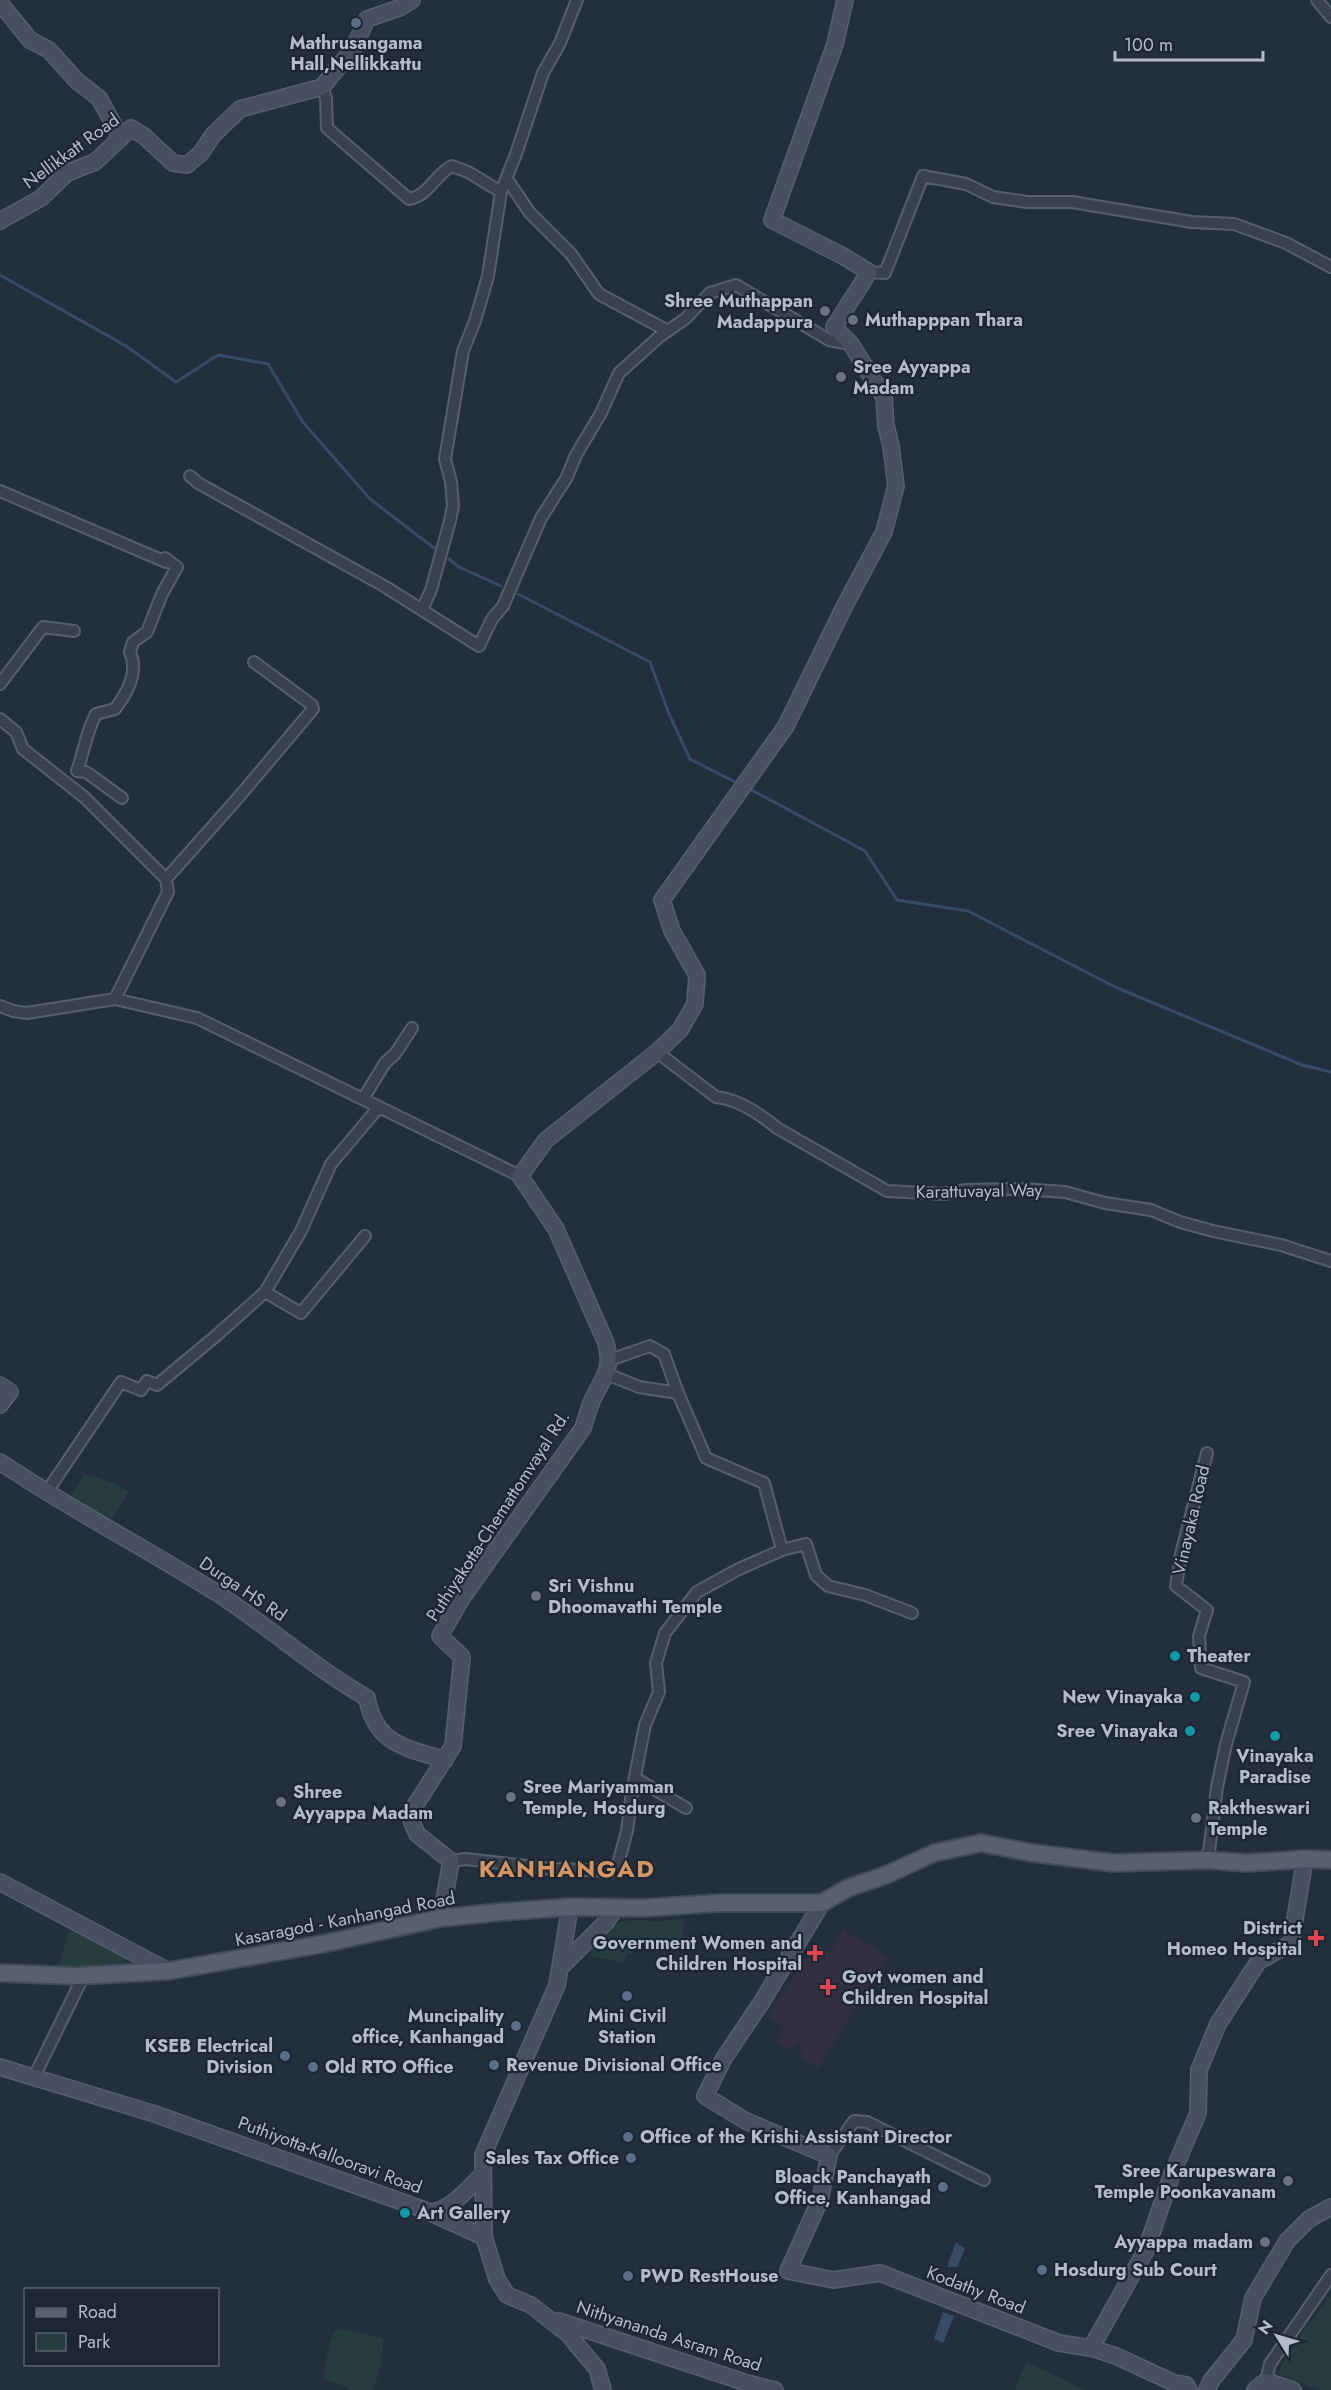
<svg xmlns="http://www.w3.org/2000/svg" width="1331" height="2390" font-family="Jost,sans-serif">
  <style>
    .medical { fill: #32303f }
    .green { fill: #263c3f }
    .water { fill: #394c67 }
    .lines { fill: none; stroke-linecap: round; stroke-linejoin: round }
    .stream { stroke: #394c67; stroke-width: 3 }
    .street-casing { stroke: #565f6c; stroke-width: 14 }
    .secondary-casing { stroke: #565f6c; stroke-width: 18 }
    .primary-casing { stroke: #414a57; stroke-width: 20 }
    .street { stroke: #38414e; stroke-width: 10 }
    .secondary { stroke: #465061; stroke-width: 15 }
    .primary { stroke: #56606e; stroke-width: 16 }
    .service-dot { fill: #5c6f8a; stroke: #1d2633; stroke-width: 2 }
    .worship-dot { fill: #6b7280; stroke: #1d2633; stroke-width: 2 }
    .culture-dot { fill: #0f9aa8; stroke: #1d2633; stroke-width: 2 }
    .health-dot { fill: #e0444e; stroke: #1d2633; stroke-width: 2 }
    .labels { text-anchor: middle; stroke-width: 4.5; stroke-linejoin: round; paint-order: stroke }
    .poi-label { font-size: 18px; font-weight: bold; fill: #b4bcc9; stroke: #1d2633; text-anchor: start }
    .street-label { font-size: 18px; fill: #b4bcc9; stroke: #1d2633 }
    .district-label { font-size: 24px; font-weight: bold; letter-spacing: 1.5px; fill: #d59563; stroke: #1d2633 }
  </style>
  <rect width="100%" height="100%" fill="#242f3e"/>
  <!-- medical -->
  <path class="medical" d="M844 1930 888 1957 818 2068 799 2055 804 2047 797 2042 790 2051 776 2040 784 2027 767 2016 816 1943 830 1953Z"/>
  <!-- green -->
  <path class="green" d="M85 1474 118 1484 129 1492 112 1518 84 1506 71 1496Z
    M684 1919 683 1937 673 1951 642 1939 636 1944 632 1954H627L624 1963 591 1956 592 1947 614 1924 630 1920 658 1921Z
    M70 1925 126 1957 125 1963 58 1968Z
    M1331 2296V2390H1320L1277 2373 1302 2333Z
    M337 2328 383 2338 382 2364 373 2390H354L323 2378 330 2341Z
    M1026 2362 1086 2390H1015Z"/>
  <!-- water -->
  <path class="water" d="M956 2242 965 2249 957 2267H947Z
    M943 2312 954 2316 943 2343 934 2339Z"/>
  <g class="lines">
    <!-- stream -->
    <path class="stream" d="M0 275 126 346 176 382 218 355 268 364 302 421 370 499 434 548
      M449 559 459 567 501 586
      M518 594 650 662 669 714 690 759 739 784
      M748 788 865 851 897 900 968 911 1115 987 1302 1065 1331 1072"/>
    <defs>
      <path id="street" d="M1317 0 1331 17
        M322 87 326 98 327 128 409 199C430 195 435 174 452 166L468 172 501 192
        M507 179 530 213 571 254 599 294 668 331
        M869 272 885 273 923 176 966 184 993 197 1027 202H1072L1192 222 1234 224 1286 243 1331 267
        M190 476 198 483 384 586 479 646 492 619 503 606 541 518 567 477 576 455 601 413 619 373 659 337 685 319 710 293 736 285 829 340 850 344
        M0 491 166 562 165 558 177 567 162 594 147 632 133 642 130 652C139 673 127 693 115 709L96 714C86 732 84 752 77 771L86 772 122 798
        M422 610 431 590 450 521 453 506 451 482 445 459 463 351 475 321 488 276 501 192 516 154 543 73 560 43 577 0
        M0 684 43 627 74 631
        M0 719 16 732 23 749 84 797 166 879 168 892 115 999
        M166 879 237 799 313 709 312 705 254 662
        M0 1006 13 1011 27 1013 115 999 197 1018 520 1176
        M657 1052 716 1097C738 1099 760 1114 777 1128L887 1191 944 1194 966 1190 1023 1189 1065 1192 1105 1203 1151 1210 1180 1222 1213 1231 1281 1245 1331 1261
        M363 1099 385 1063 395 1054 412 1028
        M265 1292 301 1313 365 1236
        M610 1360 650 1346 664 1354 678 1393
        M607 1374 639 1387 678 1393 706 1458 764 1483 782 1550
        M1207 1453 1181 1554 1176 1586 1207 1610 1199 1636 1201 1668 1244 1682 1226 1744 1217 1787 1208 1860
        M46 1493 121 1382 141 1390 147 1381 157 1385 217 1335 265 1292 301 1231 331 1164 379 1107
        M635 1778 686 1808
        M451 1861 466 1859 552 1869 616 1871 627 1831 632 1792 645 1725 659 1692 656 1663 665 1633 697 1592 739 1569 782 1550 806 1544 816 1575 828 1586 865 1595 912 1613
        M34 2077 84 1975
        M829 2156 854 2121 867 2122 984 2180
        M1266 2381 1270 2364 1331 2275"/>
      <path id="secondary" d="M0 3 30 40 49 50 77 81 99 98 121 138
        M0 221 41 198 67 173 95 162 131 128 144 136 173 163 187 165 201 153 213 135 240 109 322 87 353 49 367 19 399 8 412 0
        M0 1385 10 1392 0 1405
        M0 1462C71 1510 148 1549 220 1595 270 1628 315 1668 367 1698 375 1744 406 1748 445 1760
        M0 1882 168 1971
        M822 1903 761 2003 724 2058 705 2096 746 2121 829 2156 820 2200 788 2271 834 2280 880 2273 1059 2343 1091 2348 1146 2250 1172 2174 1198 2113 1199 2070 1218 2024 1258 1962 1291 1943 1305 1859
        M570 1907 557 1985 483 2155 484 2237 497 2279 507 2295 531 2305 568 2334 597 2369 603 2390
        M441 1918 451 1861 417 1834 409 1815 453 1746 462 1657 440 1636 462 1598 583 1428C586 1419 588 1410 592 1401 603 1377 613 1371 606 1343L556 1229 520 1176 546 1140 657 1052 680 1030 695 1004 697 975 672 931 662 900 786 726 844 607 884 532 896 486 891 446 886 426 884 397 851 344 834 327 869 272 843 256 772 220 835 44 845 0
        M561 1967 606 1922 616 1908
        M0 2067 155 2114 422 2209 484 2237
        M429 2212C450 2212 468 2188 483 2174
        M559 2321 747 2383 775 2390
        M1091 2348 1116 2356 1174 2383 1186 2385 1189 2390
        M1207 2390 1211 2381 1244 2340 1253 2298 1287 2241 1309 2219 1331 2207
        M1255 2390 1266 2381 1293 2390"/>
      <path id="primary" d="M0 1973 77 1976 168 1971 322 1944 441 1918 501 1912 570 1907 643 1908 718 1903H822L848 1888 886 1875 934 1853 981 1843 1033 1853 1114 1863 1208 1860 1247 1863 1305 1859 1331 1860"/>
    </defs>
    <!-- street casing -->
    <use href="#street" class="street-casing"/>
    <!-- secondary casing -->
    <use href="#secondary" class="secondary-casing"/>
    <!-- primary casing -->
    <use href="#primary" class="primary-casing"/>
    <!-- street -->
    <use href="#street" class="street"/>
    <!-- secondary -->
    <use href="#secondary" class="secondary"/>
    <!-- primary -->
    <use href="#primary" class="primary"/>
  </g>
  <!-- markers -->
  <g class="service-dot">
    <circle cx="356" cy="23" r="6"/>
    <circle cx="627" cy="1996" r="6"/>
    <circle cx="516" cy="2026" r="6"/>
    <circle cx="285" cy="2056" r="6"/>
    <circle cx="494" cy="2065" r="6"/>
    <circle cx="313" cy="2067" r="6"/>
    <circle cx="628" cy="2137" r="6"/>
    <circle cx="631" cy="2158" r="6"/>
    <circle cx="943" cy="2187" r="6"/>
    <circle cx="1042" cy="2270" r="6"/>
    <circle cx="628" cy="2276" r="6"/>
  </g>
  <g class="worship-dot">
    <circle cx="825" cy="311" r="6"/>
    <circle cx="853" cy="320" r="6"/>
    <circle cx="841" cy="377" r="6"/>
    <circle cx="536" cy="1596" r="6"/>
    <circle cx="511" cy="1797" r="6"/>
    <circle cx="281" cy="1802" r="6"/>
    <circle cx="1196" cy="1818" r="6"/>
    <circle cx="1288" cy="2181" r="6"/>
    <circle cx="1265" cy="2242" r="6"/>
  </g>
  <g class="culture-dot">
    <circle cx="1175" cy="1656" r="6"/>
    <circle cx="1195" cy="1697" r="6"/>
    <circle cx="1190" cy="1731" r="6"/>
    <circle cx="1275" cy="1736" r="6"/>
    <circle cx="405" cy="2213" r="6"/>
  </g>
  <g class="health-dot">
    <path d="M1313 1929h6v6h6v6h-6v6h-6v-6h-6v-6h6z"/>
    <path d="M812 1944h6v6h6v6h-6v6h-6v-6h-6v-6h6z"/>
    <path d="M825 1978h6v6h6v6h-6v6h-6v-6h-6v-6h6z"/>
  </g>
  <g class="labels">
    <!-- poi labels -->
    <g class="poi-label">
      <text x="356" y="49" text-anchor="middle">Mathrusangama<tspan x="356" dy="21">Hall,Nellikkattu</tspan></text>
      <text x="813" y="307" text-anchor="end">Shree Muthappan<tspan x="813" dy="21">Madappura</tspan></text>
      <text x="865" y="326">Muthapppan Thara</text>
      <text x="853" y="373">Sree Ayyappa<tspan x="853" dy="21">Madam</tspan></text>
      <text x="548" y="1592">Sri Vishnu<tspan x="548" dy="21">Dhoomavathi Temple</tspan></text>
      <text x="1187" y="1662">Theater</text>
      <text x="1183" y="1703" text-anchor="end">New Vinayaka</text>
      <text x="1178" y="1737" text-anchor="end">Sree Vinayaka</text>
      <text x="1275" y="1762" text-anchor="middle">Vinayaka<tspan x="1275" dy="21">Paradise</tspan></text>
      <text x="523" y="1793">Sree Mariyamman<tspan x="523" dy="21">Temple, Hosdurg</tspan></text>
      <text x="293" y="1798">Shree<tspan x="293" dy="21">Ayyappa Madam</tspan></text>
      <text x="1208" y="1814">Raktheswari<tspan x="1208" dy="21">Temple</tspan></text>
      <text x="1302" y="1934" text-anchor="end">District<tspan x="1302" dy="21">Homeo Hospital</tspan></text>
      <text x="802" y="1949" text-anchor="end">Government Women and<tspan x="802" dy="21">Children Hospital</tspan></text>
      <text x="842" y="1983">Govt women and<tspan x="842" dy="21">Children Hospital</tspan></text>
      <text x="504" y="2022" text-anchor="end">Muncipality<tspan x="504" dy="21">office, Kanhangad</tspan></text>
      <text x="627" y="2022" text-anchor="middle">Mini Civil<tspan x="627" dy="21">Station</tspan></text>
      <text x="273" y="2052" text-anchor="end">KSEB Electrical<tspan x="273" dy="21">Division</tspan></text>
      <text x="506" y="2071">Revenue Divisional Office</text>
      <text x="325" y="2073">Old RTO Office</text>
      <text x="640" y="2143">Office of the Krishi Assistant Director</text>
      <text x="619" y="2164" text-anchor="end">Sales Tax Office</text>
      <text x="1276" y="2177" text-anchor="end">Sree Karupeswara<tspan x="1276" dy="21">Temple Poonkavanam</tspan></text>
      <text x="931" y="2183" text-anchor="end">Bloack Panchayath<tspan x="931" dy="21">Office, Kanhangad</tspan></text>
      <text x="417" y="2219">Art Gallery</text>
      <text x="1253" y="2248" text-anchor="end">Ayyappa madam</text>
      <text x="1054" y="2276">Hosdurg Sub Court</text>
      <text x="640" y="2282">PWD RestHouse</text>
    </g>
    <!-- street labels -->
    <g class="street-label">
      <text transform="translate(71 151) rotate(-36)" y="6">Nellikkatt Road</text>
      <text transform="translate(979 1191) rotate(-1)" y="6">Karattuvayal Way</text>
      <text transform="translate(498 1516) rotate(-57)" y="6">Puthiyakotta-Chemattomvayal Rd.</text>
      <text transform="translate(1191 1520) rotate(-77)" y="6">Vinayaka Road</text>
      <text transform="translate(243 1589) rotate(34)" y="6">Durga HS Rd</text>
      <text transform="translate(345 1919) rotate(-11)" y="6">Kasaragod - Kanhangad Road</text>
      <text transform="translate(330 2155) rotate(20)" y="6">Puthiyotta-Kallooravi Road</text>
      <text transform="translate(976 2290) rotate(21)" y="6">Kodathy Road</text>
      <text transform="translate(669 2336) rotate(18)" y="6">Nithyananda Asram Road</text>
    </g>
    <!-- district labels -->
    <g class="district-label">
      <text x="567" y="1877">KANHANGAD</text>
    </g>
  </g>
  <!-- legend -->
  <rect x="24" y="2288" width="195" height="78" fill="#1d2633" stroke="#59626f" stroke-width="1.5"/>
  <rect x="36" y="2308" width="30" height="9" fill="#56606e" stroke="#59626f" stroke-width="1.5"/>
  <text x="78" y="2318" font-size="18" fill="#b4bcc9">Road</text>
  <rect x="36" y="2333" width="30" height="18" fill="#263c3f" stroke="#59626f" stroke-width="1.5"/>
  <text x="78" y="2348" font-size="18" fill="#b4bcc9">Park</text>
  <!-- north arrow -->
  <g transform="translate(1277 2336) rotate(307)" stroke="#1d2633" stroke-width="4.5" paint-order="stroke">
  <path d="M0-4.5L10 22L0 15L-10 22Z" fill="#b4bcc9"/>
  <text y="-9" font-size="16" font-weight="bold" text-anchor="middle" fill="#b4bcc9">N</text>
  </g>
  <!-- scale -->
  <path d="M1115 51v9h148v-9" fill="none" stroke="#b4bcc9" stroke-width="3"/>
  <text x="1124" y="51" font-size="18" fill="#b4bcc9" stroke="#1d2633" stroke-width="4.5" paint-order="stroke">100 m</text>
</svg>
